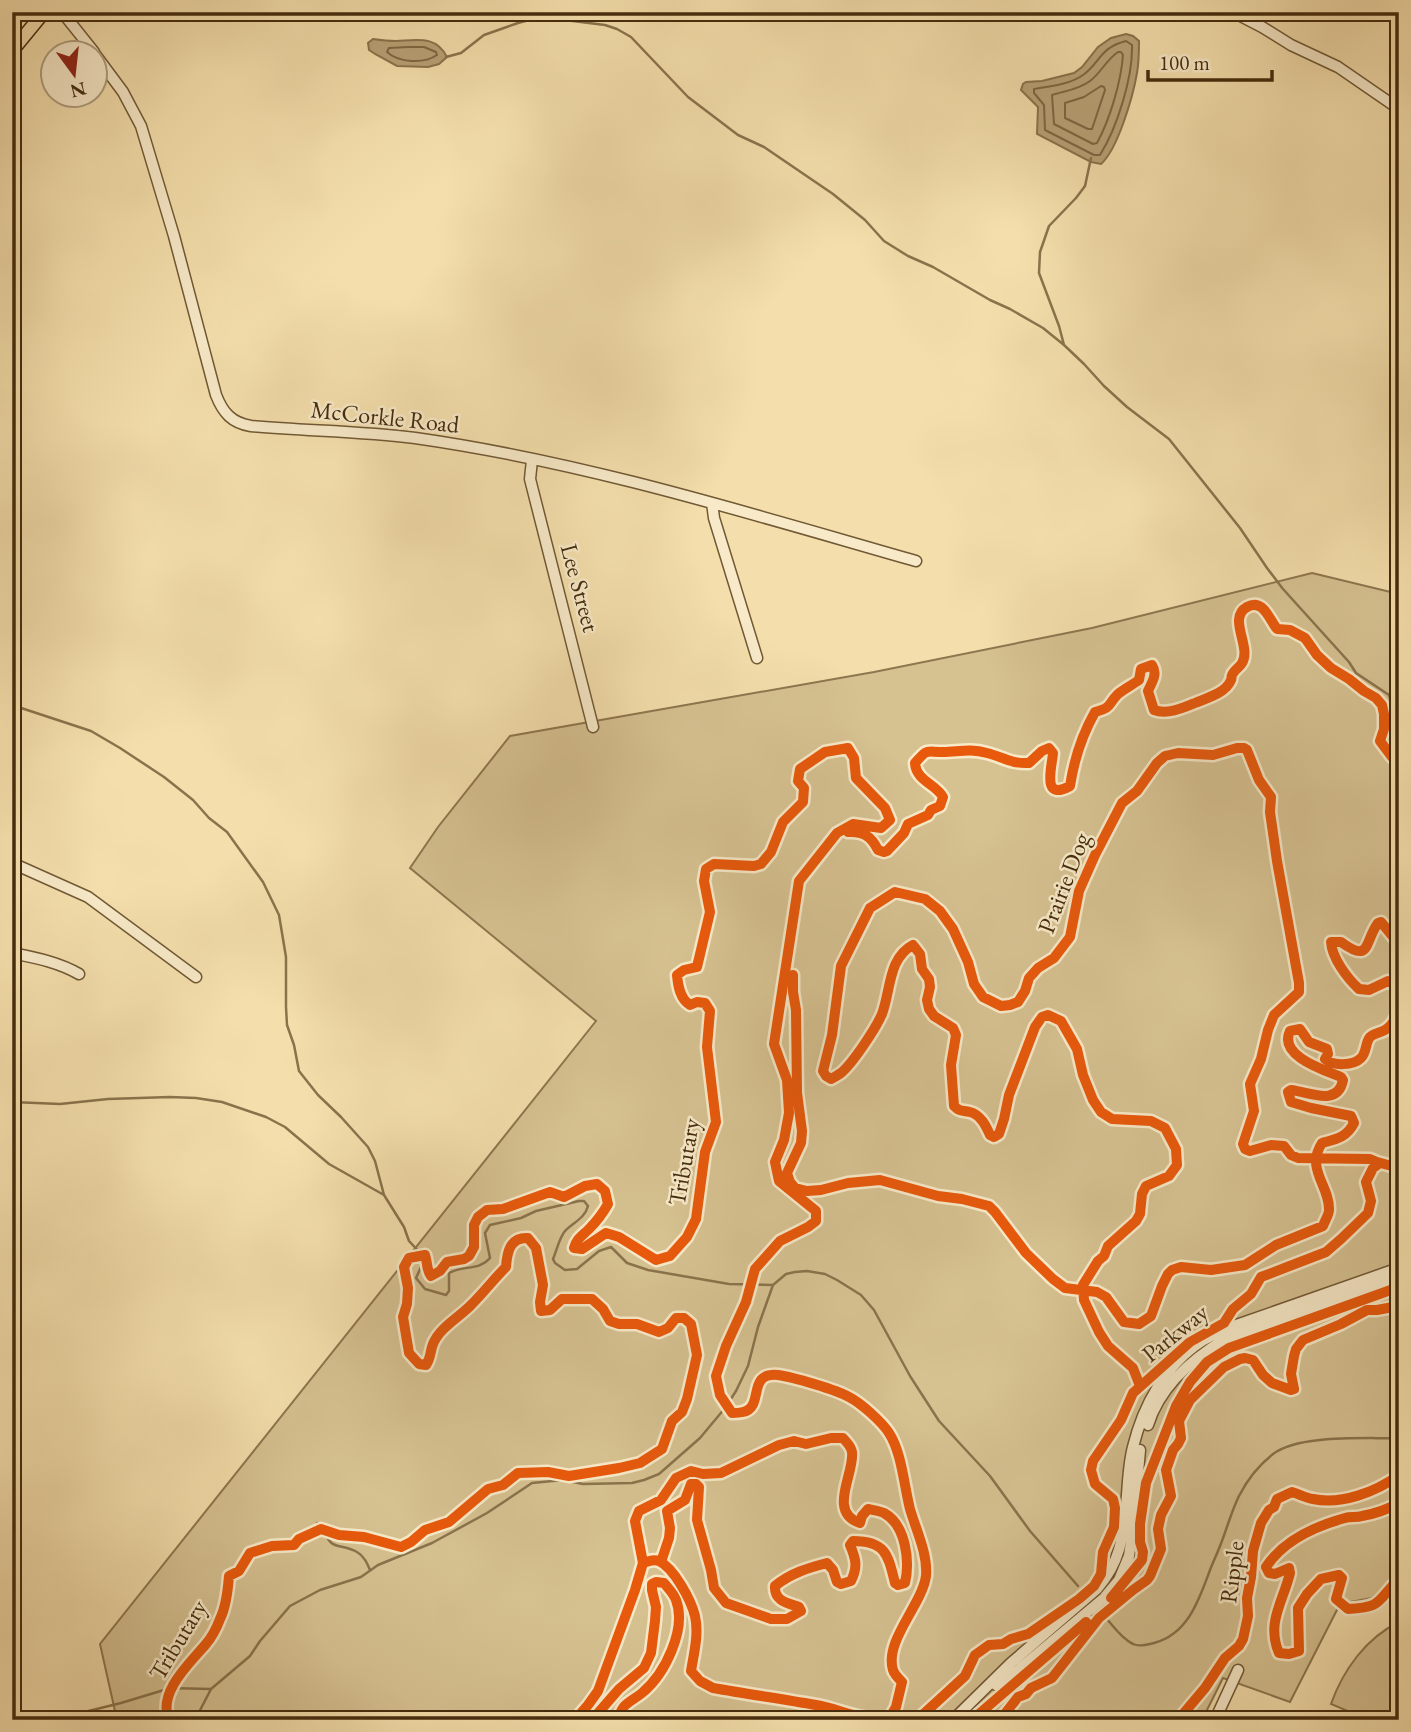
<svg xmlns="http://www.w3.org/2000/svg" width="1411" height="1732" font-family="'EB Garamond',serif">
  <style>
    .green { fill: #d6c191; stroke: #8e764f; stroke-width: 2 }
    .water { fill: #b8a276; stroke: #8a734c; stroke-width: 2 }
    .lines { fill: none; stroke-linecap: round; stroke-linejoin: round }
    .shore { stroke: #7e6742; stroke-width: 2 }
    .stream { stroke: #8a734c; stroke-width: 2.5 }
    .minor-casing { stroke: #715935; stroke-width: 13 }
    .major-casing { stroke: #452c0d; stroke-width: 15 }
    .minor { stroke: #f8eac9; stroke-width: 10 }
    .major { stroke: #f4dfac; stroke-width: 12 }
    .cycleway-casing { stroke: #f8eac9; stroke-width: 15 }
    .cycleway { stroke: #e8590c; stroke-width: 10 }
    .labels { text-anchor: middle; stroke-width: 5; stroke-linejoin: round; paint-order: stroke }
    .street-label { font-size: 24px; fill: #452c0d; stroke: #f8eac9 }
  </style>
  <rect width="100%" height="100%" fill="#f4dfac"/>
  <filter id="stains"><feTurbulence type="fractalNoise" baseFrequency=".00286" numOctaves="4"/><feColorMatrix values="0 0 0 0 .2 0 0 0 0 .09 0 0 0 0 .02 0 0 0 .5 -.17"/></filter>
  <radialGradient id="worn" r=".72"><stop offset=".6" stop-color="#630" stop-opacity="0"/><stop offset="1" stop-color="#630" stop-opacity=".3"/></radialGradient>
  <!-- green -->
  <path class="green" d="M1312 573 1399 594V1593L1340 1604 1290 1702 1223 1678 1202 1720H117L100 1644 596 1021 410 868 438 827 510 736 874 672 1092 628Z
    M1399 1622V1720H1369L1331 1704C1343 1670 1366 1638 1399 1622Z"/>
  <!-- water -->
  <path class="water" d="M1126 34 1133 36 1139 41C1139 52 1139 62 1137 73 1133 96 1118 149 1101 164L1091 162 1037 134 1038 107 1021 90 1023 84 1026 82 1042 81 1074 73 1082 67 1098 47 1111 38Z
    M373 39C380 40 389 41 396 41 417 40 436 35 447 57L439 64 428 67 397 66 375 54 369 50 368 43Z"/>
  <g class="lines">
    <!-- shore -->
    <path class="shore" d="M1126 41 1132 45C1133 77 1117 128 1100 155H1094L1045 130 1044 105 1034 93V89C1049 86 1069 85 1083 75 1101 62 1099 48 1126 41Z
      M408 47H424L436 52 437 55C424 64 399 63 387 52L389 48Z
      M1118 52H1121L1123 55C1121 82 1110 119 1097 143L1093 144 1054 124 1052 95C1064 91 1078 90 1090 81 1101 73 1106 60 1118 52Z
      M1101 86 1104 87 1105 90 1092 129H1088L1065 118V103L1084 97Z"/>
    <!-- stream -->
    <path class="stream" d="M446 57 461 53 484 35 518 23 540 17 605 25 617 29 631 37 688 97 738 135 764 147 833 194 865 220 884 241 908 256 933 267 990 300 1010 309 1043 328 1064 345 1084 364 1104 386 1127 407 1169 439 1240 528 1267 568 1283 589 1349 662 1356 673 1389 695 1395 715 1396 735 1399 739
      M1064 345 1059 326 1039 273 1040 252 1049 226 1076 198 1085 186 1091 158
      M12 705 91 731 120 748 164 777 193 800 209 818 227 832 263 882 279 915 286 957V1007L287 1025 294 1045 299 1071 318 1095 341 1117 368 1147 375 1161 384 1195 404 1227 409 1241 422 1255 421 1267 416 1278 425 1289 446 1295 449 1291V1273C463 1265 479 1271 490 1258L485 1233 490 1225 521 1218 536 1211 579 1201H584L588 1206C585 1218 574 1222 565 1231 559 1238 557 1250 553 1259L555 1263 565 1270 577 1269 599 1251 611 1247 627 1263 648 1270 729 1284 772 1285
      M12 1102 60 1104 108 1099 170 1097 196 1098 222 1102 266 1117 285 1127 329 1164 384 1195
      M317 1523 323 1526C330 1553 339 1542 357 1552 364 1556 367 1563 370 1570
      M1106 1618C1114 1627 1122 1639 1133 1644 1139 1647 1147 1645 1154 1643 1188 1634 1199 1600 1210 1570 1213 1562 1217 1554 1220 1546 1227 1529 1231 1512 1239 1496 1247 1480 1259 1465 1273 1454 1299 1434 1366 1439 1399 1438
      M52 1720 121 1703 164 1690 166 1688 211 1689 250 1656 260 1641 290 1606 320 1590 361 1577 378 1565 432 1543 487 1513 532 1483 563 1480 583 1484 632 1483 644 1480 659 1474 700 1438 725 1408 736 1391 748 1366 758 1327 773 1285 786 1274 795 1272 807 1271 825 1274 837 1280 861 1295 874 1310 910 1376 939 1421 990 1476 1030 1531 1078 1586
      M195 1720 211 1689"/>
    <defs>
      <path id="minor" d="M62 12 94 52
        M1233 12 1262 27 1291 45 1338 67 1399 109
        M94 53 123 92 141 126 174 236 216 395C223 413 232 423 251 426 306 431 360 431 415 438 585 462 751 514 916 561
        M532 460 530 479 593 727
        M712 503 714 518 757 658
        M12 863 88 897 196 977
        M12 953C36 958 58 962 79 974
        M1148 1425C1160 1386 1193 1358 1227 1338L1399 1278
        M996 1685 1017 1671 1104 1598 1119 1580 1129 1556 1133 1529 1140 1450
        M953 1720 1011 1663 1097 1589C1123 1559 1123 1533 1127 1495 1128 1479 1129 1462 1133 1447 1143 1406 1165 1365 1202 1341 1209 1337 1217 1333 1225 1329L1399 1268
        M1215 1720 1238 1670"/>
      <path id="major" d="M12 51 44 12"/>
    </defs>
    <!-- minor casing -->
    <use href="#minor" class="minor-casing"/>
    <!-- major casing -->
    <use href="#major" class="major-casing"/>
    <!-- minor -->
    <use href="#minor" class="minor"/>
    <!-- major -->
    <use href="#major" class="major"/>
    <defs>
      <path id="cycleway" d="M848 832C863 831 871 836 878 850L884 852 887 851 904 833 908 824 928 815 931 810 940 806 943 797C936 784 916 781 915 763 928 748 925 752 943 752 958 752 970 748 987 753 1003 757 1011 764 1029 763L1042 751 1049 748 1053 753C1052 767 1041 802 1070 786 1074 760 1082 735 1095 712 1113 707 1107 705 1118 694 1124 689 1132 685 1139 680L1141 669 1152 665C1158 674 1152 682 1148 691L1154 710C1167 715 1183 708 1195 703 1207 698 1226 693 1231 680 1232 679 1231 677 1232 675 1234 670 1240 667 1242 663 1252 647 1227 618 1247 607 1263 598 1269 619 1277 629L1290 630 1305 638 1317 655 1331 668 1349 679 1364 691 1376 698 1382 705 1384 714V729L1380 741 1392 757 1399 761
        M793 975V992L796 1010 797 1093 802 1131 801 1143 787 1173 790 1182 795 1188 807 1191 821 1190 848 1183 880 1180 938 1196 962 1199 989 1206 995 1212 1026 1253 1053 1279 1065 1288 1097 1292 1106 1297 1124 1322 1139 1324 1151 1316 1162 1286 1168 1274 1172 1270 1181 1267 1211 1270 1245 1265 1276 1245 1323 1226C1325 1220 1329 1215 1329 1210 1330 1186 1305 1169 1322 1143 1337 1139 1347 1137 1354 1123L1351 1116 1311 1108 1291 1102 1288 1092 1291 1090C1309 1092 1338 1107 1343 1080L1341 1077C1324 1070 1278 1056 1290 1031L1300 1029 1309 1042 1327 1049 1328 1054 1325 1059C1333 1066 1353 1066 1361 1058 1367 1052 1365 1043 1370 1037 1374 1033 1380 1033 1385 1030 1400 1021 1400 1000 1396 984L1388 981 1369 990 1359 989C1347 978 1332 958 1331 942H1341C1371 964 1364 942 1378 923L1381 922 1399 944
        M1140 1386 1133 1368 1108 1346 1099 1332 1084 1300 1083 1285 1098 1261 1104 1256 1108 1246 1136 1221 1140 1214 1142 1194 1146 1186 1169 1176 1177 1165 1176 1149 1165 1128 1151 1121 1112 1119 1101 1112 1093 1100 1083 1075 1077 1049 1061 1021 1048 1015 1042 1017 1035 1027 1009 1095 1004 1119 999 1134 994 1137 990 1135C986 1126 981 1115 970 1112 962 1110 960 1112 954 1106L951 1065 956 1035 953 1028 934 1016 929 1009 927 1000 930 987 929 979 922 969 920 954 913 945C888 958 891 990 882 1014 876 1028 853 1063 841 1073 838 1075 835 1077 831 1079L826 1076 823 1071 832 1035 841 966 870 908 895 892 925 899 940 911 953 929 968 962 974 984 983 997 1001 1006 1010 1005 1018 1002 1025 991 1029 978 1038 968 1054 958 1070 937 1079 891 1095 855 1122 803 1137 791 1157 763 1165 756 1178 753 1213 755 1237 748H1244L1247 750 1259 780 1271 797 1270 812 1277 861 1299 983V992L1274 1015 1268 1030 1261 1059 1250 1084 1254 1111 1243 1144 1245 1149 1250 1151 1271 1145 1284 1146 1291 1155 1298 1158 1370 1159 1377 1162 1399 1168
        M1399 1503C1388 1509 1374 1514 1362 1516 1356 1518 1351 1516 1345 1518 1316 1526 1283 1541 1266 1567L1269 1573 1275 1574 1289 1568 1290 1573C1283 1602 1266 1623 1279 1653L1289 1654 1299 1651 1298 1608 1307 1594 1321 1579 1339 1575 1342 1578 1336 1599 1348 1609C1384 1607 1376 1601 1399 1579
        M643 1563 635 1521 639 1511 661 1500 676 1478 691 1471 703 1474 721 1473 779 1445 794 1441 806 1444 831 1438H843C847 1443 851 1446 852 1452 855 1473 827 1512 860 1523L862 1516 868 1509C873 1510 880 1511 884 1513 906 1525 910 1561 905 1583L898 1585 895 1583C888 1555 886 1541 853 1541L850 1545C856 1559 858 1567 851 1581L841 1584 837 1582 833 1570 827 1563C808 1568 791 1573 775 1586 774 1601 787 1603 799 1607L801 1611 787 1619H771L726 1603 714 1588 711 1570 697 1520 699 1487 696 1484H691L685 1500 667 1511 670 1528 669 1538 661 1562
        M1111 1598 1142 1560 1143 1552 1140 1542V1524L1146 1483 1176 1406 1190 1382 1207 1362 1229 1348 1399 1287
        M169 1720C157 1692 191 1662 206 1644 212 1637 217 1627 220 1619 226 1607 228 1589 229 1576L239 1571 250 1553 272 1546 294 1545 299 1539 321 1529 339 1535 364 1537 401 1547 411 1542 425 1530 449 1522 488 1489 503 1485 518 1473 548 1472 569 1476 619 1468 640 1463 662 1449 672 1421 682 1412 687 1399 697 1355 691 1324 684 1318H676L668 1328 659 1332 637 1324H619L610 1321 603 1309 592 1299H562L550 1310 541 1311 540 1302 543 1285 536 1248 528 1238C510 1237 507 1252 506 1267 494 1279 484 1292 472 1304 460 1317 440 1327 433 1344 430 1351 431 1358 426 1365L419 1364 409 1353 403 1317 407 1304 408 1288 404 1267 409 1258 425 1255C428 1263 426 1270 431 1276L440 1271 447 1262 464 1259 469 1256 474 1247V1225L478 1217 487 1210 503 1209 550 1192 564 1197 585 1186 597 1184 605 1191 608 1204C603 1213 597 1221 589 1229 582 1236 577 1238 574 1248L582 1249 606 1233 619 1237 656 1260 670 1256 687 1237 696 1219 705 1152 716 1122 707 1047 710 1011 705 1003 697 1002 690 1005C680 999 678 986 677 975L684 970 697 967 710 912 704 881 706 869 714 864 754 866 761 864 771 852 783 822 803 802 804 788 798 781 800 769 825 752 848 748 854 758 856 778 885 808 890 820 881 828 853 824 837 833 799 881 774 1044 787 1080 789 1113 784 1140 775 1162 779 1181 816 1211V1221L808 1227 780 1241 755 1269 746 1302 726 1346 716 1376 720 1395 732 1413C736 1413 739 1413 743 1412 765 1407 746 1372 778 1375 793 1377 837 1390 849 1397 861 1403 882 1422 889 1433 902 1453 904 1486 910 1509 916 1530 928 1554 926 1576 922 1605 884 1641 893 1670 894 1674 899 1679 902 1682L896 1707 890 1717C860 1722 844 1710 816 1705 782 1699 747 1694 713 1688L700 1681 691 1671C694 1653 699 1634 695 1616 691 1600 674 1568 659 1561 653 1559 649 1561 643 1563L635 1590 598 1691 588 1705 575 1720
        M592 1720 619 1689 644 1668 651 1653 655 1621 656 1607 652 1590V1584L656 1582 664 1583C668 1588 674 1594 676 1600 687 1629 665 1674 642 1693 631 1702 620 1704 619 1720
        M917 1720 965 1676 975 1655 989 1645 1003 1644 1011 1639 1028 1634 1079 1599 1094 1586 1101 1574 1103 1552 1114 1527 1115 1508 1113 1499 1095 1484 1091 1470 1093 1461 1121 1420 1133 1393 1190 1342 1224 1323 1233 1309 1251 1294 1261 1277 1326 1252 1341 1239 1368 1213 1371 1201 1366 1182 1373 1168 1380 1163
        M972 1720 1086 1622
        M1000 1720 1018 1697 1026 1694 1031 1688 1052 1678 1099 1618 1133 1590 1147 1580 1150 1576 1161 1549 1158 1529 1161 1515 1171 1496 1166 1470 1173 1450 1178 1444 1181 1438 1179 1421 1190 1400 1224 1367 1240 1359 1245 1358 1253 1360 1263 1375 1272 1383 1291 1390 1294 1389 1291 1374 1294 1356 1296 1349 1303 1340 1341 1324 1367 1310H1377L1393 1307 1399 1310
        M1178 1720 1205 1688 1225 1658 1239 1646 1243 1639 1248 1616 1247 1598 1251 1577 1253 1551 1261 1523 1269 1510 1274 1507 1277 1499 1292 1492C1299 1494 1306 1498 1313 1499 1341 1505 1376 1492 1399 1475"/>
    </defs>
    <!-- cycleway casing -->
    <use href="#cycleway" class="cycleway-casing"/>
    <!-- cycleway -->
    <use href="#cycleway" class="cycleway"/>
  </g>
  <g class="labels">
    <!-- street labels -->
    <g class="street-label">
      <text transform="translate(385 417) rotate(6)" y="8">McCorkle Road</text>
      <text transform="translate(580 588) rotate(75)" y="8">Lee Street</text>
      <text transform="translate(1064 883) rotate(-69)" y="8">Prairie Dog</text>
      <text transform="translate(684 1162) rotate(-80)" y="8">Tributary</text>
      <text transform="translate(1175 1333) rotate(-39)" y="8">Parkway</text>
      <text transform="translate(1232 1572) rotate(-83)" y="8">Ripple</text>
      <text transform="translate(178 1640) rotate(-59)" y="8">Tributary</text>
    </g>
  </g>
  <!-- margin -->
  <rect width="1411" height="1732" fill="none" stroke="#f4dfac" stroke-width="42"/>
  <rect x="14" y="14" width="1383" height="1704" fill="none" stroke="#452c0d" stroke-width="3.5"/>
  <rect x="21" y="21" width="1369" height="1690" fill="none" stroke="#452c0d" stroke-width="2"/>
  <!-- north arrow -->
  <g transform="translate(74 74) rotate(165)"><circle r="33" fill="#f8eac9" stroke="#b09e7e" stroke-width="2"/>
  <path d="M0-5L12 26L0 18L-12 26Z" fill="#8f2418"/>
  <text y="-10" font-size="19" font-weight="bold" text-anchor="middle" fill="#452c0d">N</text>
  </g>
  <!-- scale -->
  <path d="M1148 70v10h124v-10" fill="none" stroke="#452c0d" stroke-width="3.5"/>
  <text x="1159" y="70" font-size="21" fill="#452c0d" stroke="#f8eac9" stroke-width="5" paint-order="stroke">100 m</text>
  <rect width="100%" height="100%" filter="url(#stains)"/>
  <rect width="100%" height="100%" fill="url(#worn)"/>
</svg>
